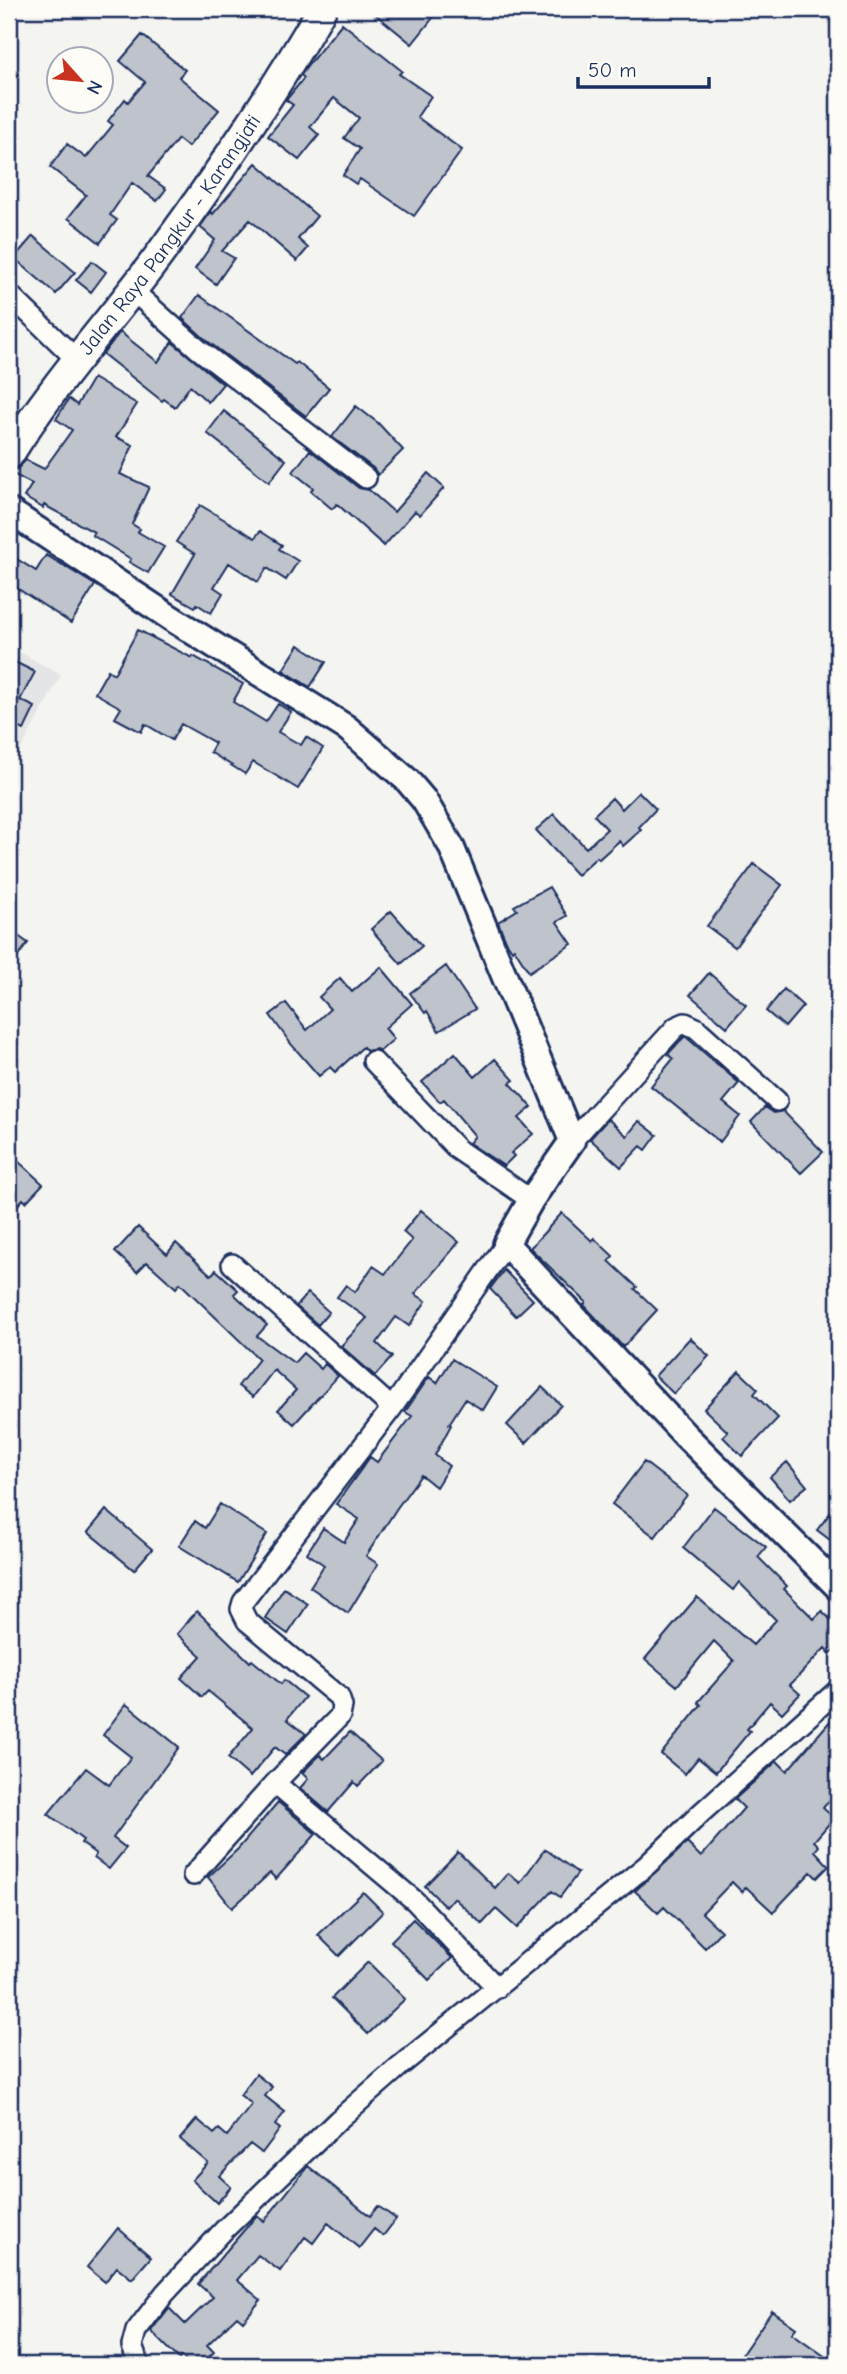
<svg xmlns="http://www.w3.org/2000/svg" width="847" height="2374" font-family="'Comic Neue',sans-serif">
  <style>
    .built { fill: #e4e5e6 }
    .building { fill: #bfc3cc; stroke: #1b2f5e; stroke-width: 2 }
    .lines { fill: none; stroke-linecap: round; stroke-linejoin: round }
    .minor-casing { stroke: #1b2f5e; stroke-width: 24 }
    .tertiary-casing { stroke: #1b2f5e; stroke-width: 30 }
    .secondary-casing { stroke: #1b2f5e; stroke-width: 33 }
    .minor { stroke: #fdfcf7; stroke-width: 19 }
    .tertiary { stroke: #fdfcf7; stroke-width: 24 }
    .secondary { stroke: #fdfcf7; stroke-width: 28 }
    .labels { text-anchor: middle; stroke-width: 5; stroke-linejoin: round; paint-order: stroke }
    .street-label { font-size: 21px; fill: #1b2f5e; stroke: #fdfcf7 }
  </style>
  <rect width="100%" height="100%" fill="#f4f4f1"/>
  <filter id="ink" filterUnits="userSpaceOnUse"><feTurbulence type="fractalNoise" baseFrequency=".0143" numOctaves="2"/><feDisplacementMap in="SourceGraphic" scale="14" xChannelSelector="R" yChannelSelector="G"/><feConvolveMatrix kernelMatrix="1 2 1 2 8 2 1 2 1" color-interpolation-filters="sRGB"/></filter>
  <g filter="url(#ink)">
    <!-- built -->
    <path class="built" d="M9 646 61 675 9 771Z"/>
    <!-- building -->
    <path class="building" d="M369 9H440L412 44Z
      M342 23 402 71 399 74 431 96 417 117 462 150 414 216 360 179 356 184 343 175 360 149 344 138 359 118 334 98 310 127 319 135 299 160 268 136 293 105 286 100 304 78 301 75 309 64Z
      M142 35 185 70 179 77 219 110 188 147 178 139 148 176 166 189 157 201 132 183 110 215 117 220 100 243 68 218 86 195 50 167 67 144 86 158 113 125 108 121 125 99 128 102 145 82 120 61Z
      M256 163 317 216 298 239 308 248 297 261 250 220 222 251 234 258 216 284 195 269 215 240 200 227 211 212 213 214Z
      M33 236 75 272 56 294 14 258Z
      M92 261 106 272 91 292 76 280Z
      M199 295 295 364 297 362 329 388 306 416 206 340 182 318Z
      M120 332 158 362 172 342 223 384 208 402 190 386 175 407 164 399 162 401 103 354Z
      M93 378 137 404 116 437 133 445 120 474 149 487 132 524 140 529 138 532 164 547 148 573 129 562 131 559 92 535 94 532 44 505 43 508 24 497 32 484 9 472 17 469 26 460 44 469 72 430 56 419 69 399 77 405Z
      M356 406 378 423 403 450 378 475 373 468 332 437Z
      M224 411 286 460 269 482 207 433Z
      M310 450 359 488 369 490 394 512 428 473 444 488 420 515 415 511 384 546 337 504 332 509 311 491 313 488 293 472Z
      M200 505 255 538 260 531 282 545 279 549 298 561 286 580 267 568 258 582 229 563 214 587 223 593 211 613 197 604 195 607 172 594 195 554 176 542Z
      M9 554 36 571 46 555 95 585 71 623 9 583Z
      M138 630 192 658 193 656 243 684 233 702 266 722 278 704 291 712 278 732 301 745 306 737 323 748 298 789 253 762 245 774 210 752 215 743 181 724 172 740 145 724 141 732 115 718 121 708 95 693 108 670 114 674Z
      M299 645 326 662 310 687 283 670Z
      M9 659 35 672 20 700 35 707 24 730 9 723Z
      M639 792 656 809 639 827 641 830 623 846 619 841 599 859 597 857 577 875 536 830 554 814 586 848 607 829 594 815 612 798 622 809Z
      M754 864 782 885 735 947 707 926Z
      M549 887 567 916 557 922 572 944 529 972 514 948 512 950 506 941 498 922 517 910 514 906Z
      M391 911 422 946 401 964 371 929Z
      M14 933 28 943 9 968V940Z
      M446 966 475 1009 439 1031 427 1011 425 1013 410 993Z
      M381 967 412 1004 385 1028 394 1039 380 1051 376 1049 367 1051 363 1047 335 1072 330 1067 319 1076 291 1044 270 1015 286 1003 307 1030 330 1009 319 997 340 978 352 992Z
      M709 973 746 1005 727 1027 690 995Z
      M784 989 803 1006 785 1027 766 1011Z
      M685 1036 739 1083 723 1102 740 1116 720 1142 651 1086 673 1059 668 1054Z
      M455 1053 475 1077 495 1059 514 1080 510 1083 532 1107 519 1118 533 1134 511 1153 514 1156 504 1166 469 1143 475 1136 444 1099 440 1102 422 1082Z
      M765 1107 774 1113 783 1111 823 1152 801 1173 751 1122Z
      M608 1119 627 1136 639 1121 657 1135 646 1150 641 1146 621 1167 590 1139Z
      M18 1161 43 1184 26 1202 23 1199 9 1215V1171Z
      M421 1210 459 1242 415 1294 426 1301 409 1326 396 1317 377 1343 392 1357 375 1376 341 1346 367 1318 337 1297 346 1285 355 1292 373 1266 385 1274 412 1240 403 1232Z
      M562 1213 592 1241 594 1238 613 1256 609 1261 637 1287 635 1289 657 1310 623 1347 584 1305 586 1302 530 1248Z
      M138 1227 167 1254 176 1243 211 1275 216 1270 238 1290 234 1294 267 1325 257 1336 294 1363 303 1353 321 1369 325 1364 338 1376 294 1424 278 1410 296 1390 274 1370 253 1397 238 1386 259 1359 180 1283 176 1288 147 1262 137 1272 115 1252Z
      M504 1270 533 1300 516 1316 490 1289Z
      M308 1293 329 1312 318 1325 296 1306Z
      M690 1338 709 1356 674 1394 655 1376Z
      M452 1359 497 1387 483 1410 465 1399 449 1424 451 1425 435 1455 449 1466 436 1487 421 1475 397 1508 366 1556 378 1564 348 1613 310 1587 324 1565 307 1553 323 1528 344 1542 359 1519 336 1504 370 1457 377 1462 412 1416 405 1412 429 1377 437 1383Z
      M739 1371 758 1389 754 1394 778 1418 742 1456 723 1437 728 1432 704 1409Z
      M542 1387 561 1405 526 1443 507 1425Z
      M644 1462 687 1495 655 1537 612 1504Z
      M787 1462 807 1486 790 1500 770 1477Z
      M838 1503V1546L817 1530Z
      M220 1504 267 1534 238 1582 179 1546 195 1521 205 1528Z
      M714 1507 766 1547 758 1557 787 1586 784 1589 814 1619 822 1611 838 1627V1646L830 1654 825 1648 790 1685 800 1694 782 1713 770 1702 747 1729 750 1731 716 1772 698 1758 685 1774 661 1754 701 1705 698 1702 734 1661 714 1641 677 1686 645 1659 697 1597 753 1645 776 1620 739 1582 733 1590 683 1548Z
      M106 1510 152 1549 134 1570 88 1532Z
      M284 1588 308 1604 288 1634 265 1618Z
      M197 1611 250 1662 252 1660 281 1684 284 1680 305 1697 287 1719 306 1734 285 1755 275 1747 250 1777 228 1758 253 1728 208 1691 202 1697 181 1678 201 1656 177 1634Z
      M126 1704 179 1747 113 1838 126 1848 109 1869 94 1858 96 1854 81 1843 83 1840 48 1814 86 1768 109 1785 131 1757 103 1735Z
      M838 1712V1757L830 1767 838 1774V1790L823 1808 834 1818 814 1841 819 1846 815 1851 829 1866 817 1878 811 1872 773 1912 746 1887 742 1892 732 1882 702 1913 721 1931 705 1948 664 1907 658 1913 635 1891 687 1843 701 1857 744 1808 735 1799 777 1761 787 1771Z
      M350 1732 382 1761 358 1786 354 1782 328 1812 300 1788 308 1779 302 1773 320 1755 324 1759Z
      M278 1802 316 1834 276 1879 270 1873 232 1908 208 1877 238 1849Z
      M545 1849 578 1873 560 1897 552 1891 517 1928 496 1909 482 1924 454 1898 446 1907 425 1886 458 1852 495 1888 508 1873 520 1883Z
      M363 1892 383 1912 339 1956 318 1935Z
      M413 1919 452 1958 429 1980 391 1941Z
      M368 1962 405 1999 368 2034 332 1998Z
      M256 2074 272 2087 265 2096 285 2112 275 2125 280 2129 262 2153 250 2144 219 2176 231 2187 217 2203 192 2180 208 2163 180 2139 197 2119 214 2134 219 2129 227 2136 252 2104 240 2095Z
      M308 2166 370 2216 378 2206 396 2219 383 2236 374 2229 359 2248 328 2223 313 2243 305 2237 280 2271 258 2255 237 2280 261 2300 243 2321 237 2316 207 2345 214 2352 201 2365H190L182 2357 179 2359 151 2331 169 2308 185 2324 213 2297 198 2284 257 2215 264 2221Z
      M118 2228 151 2257 132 2279 117 2267 105 2282 87 2267Z
      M772 2311 796 2328 792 2333 837 2365H752L740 2357Z"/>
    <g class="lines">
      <defs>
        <path id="minor" d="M132 290 198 349 366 478
          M9 294 77 360
          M373 1061 457 1149 531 1200
          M572 1141 676 1027 685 1023 696 1028 777 1101
          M232 1264 392 1408
          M193 1875 275 1783
          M497 1988 415 1901 275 1783 340 1716 342 1706 339 1697 247 1621 241 1609 243 1602 392 1408 506 1244
          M139 2365 132 2346 136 2331 165 2293 224 2230 338 2120 401 2065 647 1865 701 1813 838 1690"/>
        <path id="tertiary" d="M9 511 171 618 347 728 407 780 424 800 451 846 572 1141 531 1200 506 1244 685 1435 838 1587"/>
        <g id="secondary">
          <path id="s1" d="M9 455C52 385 108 324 157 258 216 178 272 95 322 9"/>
        </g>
      </defs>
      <!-- minor casing -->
      <use href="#minor" class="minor-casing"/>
      <!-- tertiary casing -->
      <use href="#tertiary" class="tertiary-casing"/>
      <!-- secondary casing -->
      <use href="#secondary" class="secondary-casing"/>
      <!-- minor -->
      <use href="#minor" class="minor"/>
      <!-- tertiary -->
      <use href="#tertiary" class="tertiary"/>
      <!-- secondary -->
      <use href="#secondary" class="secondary"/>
    </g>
  </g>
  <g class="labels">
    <!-- street labels -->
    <g class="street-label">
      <text dy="7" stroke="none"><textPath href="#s1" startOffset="273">Jalan Raya Pangkur - Karangjati</textPath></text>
    </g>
  </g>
  <!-- margin -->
  <rect width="847" height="2374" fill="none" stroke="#fdfcf7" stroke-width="35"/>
  <rect x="18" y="18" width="812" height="2339" fill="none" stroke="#1b2f5e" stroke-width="2.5" filter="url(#ink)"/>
  <!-- north arrow -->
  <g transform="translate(80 80) rotate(117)"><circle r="33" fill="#fdfcf7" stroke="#a3aaba" stroke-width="2"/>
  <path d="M0-5L12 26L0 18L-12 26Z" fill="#c8321e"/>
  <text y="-10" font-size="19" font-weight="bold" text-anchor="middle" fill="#1b2f5e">N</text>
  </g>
  <!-- scale -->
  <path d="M578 77v10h131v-10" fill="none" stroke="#1b2f5e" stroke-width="3.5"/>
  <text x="588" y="77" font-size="21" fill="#1b2f5e" stroke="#fdfcf7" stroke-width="5" paint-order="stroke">50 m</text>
</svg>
